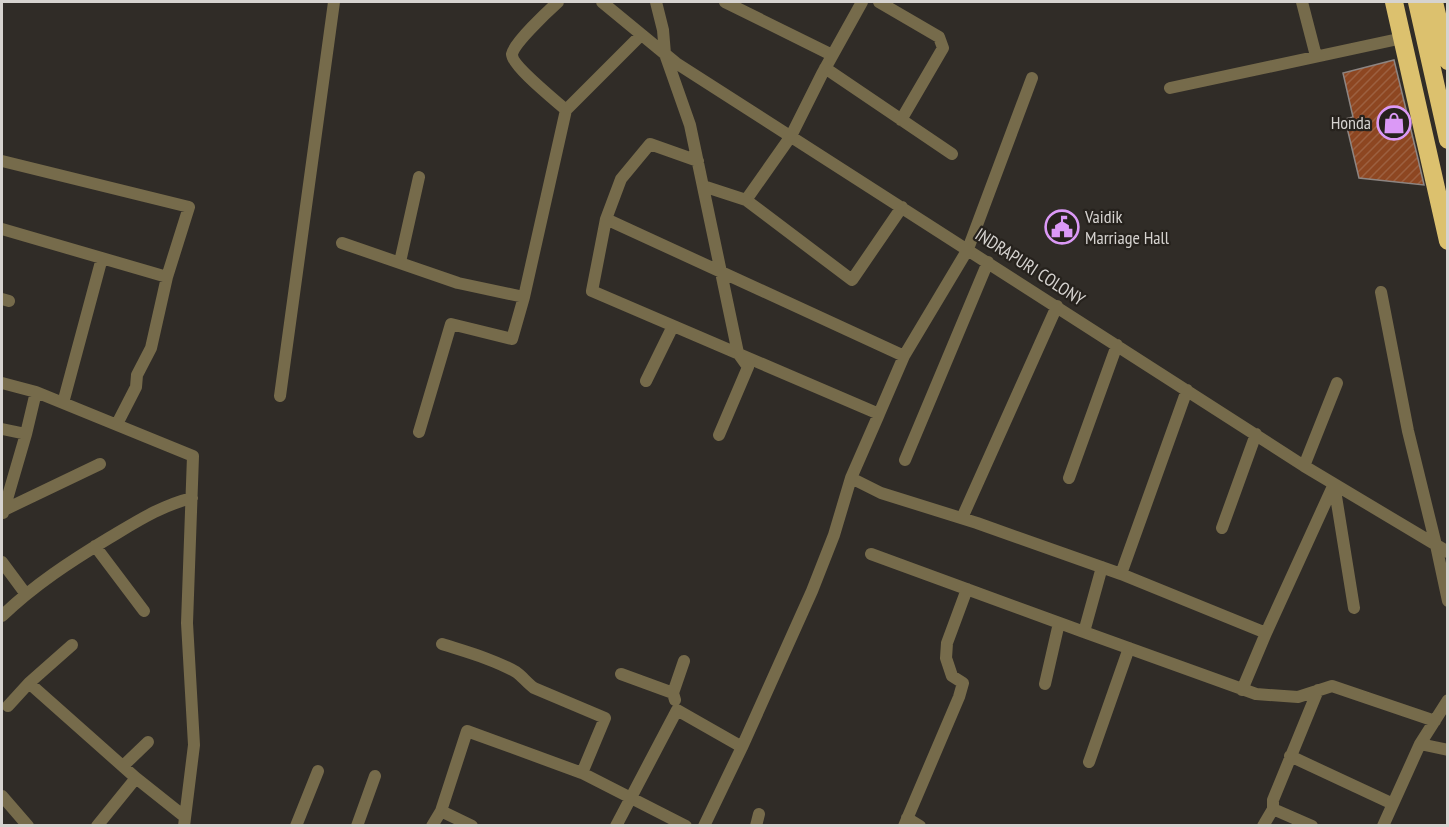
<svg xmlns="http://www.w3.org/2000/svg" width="1449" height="827" font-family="'PT Sans Narrow',sans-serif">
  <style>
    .building { fill: url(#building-hatch); stroke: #8d8582; stroke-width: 1.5 }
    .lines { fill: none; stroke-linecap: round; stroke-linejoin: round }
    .street { stroke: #766b4b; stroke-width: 12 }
    .highway { stroke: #dcc16e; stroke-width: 18 }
    .labels { text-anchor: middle; stroke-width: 4.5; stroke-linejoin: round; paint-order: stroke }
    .poi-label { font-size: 18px; fill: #d6d3d0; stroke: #26221d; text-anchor: end }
    .street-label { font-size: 18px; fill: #d6d3d0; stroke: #26221d }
  </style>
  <defs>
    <pattern id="building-hatch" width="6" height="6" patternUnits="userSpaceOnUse" patternTransform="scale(1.5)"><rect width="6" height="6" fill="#8d4621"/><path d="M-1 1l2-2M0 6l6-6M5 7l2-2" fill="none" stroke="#9c6040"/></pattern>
  </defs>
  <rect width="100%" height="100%" fill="#302c27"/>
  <!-- building -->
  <path class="building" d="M1394 60 1418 159 1424 185 1359 178 1345 119 1353 117 1343 73Z"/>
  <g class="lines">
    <!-- street -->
    <path class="street" d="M558 2C548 11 514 43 512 54 511 65 556 101 566 110
      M602 2 676 63 1304 466 1448 552
      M656 2 663 30 665 54 690 125 738 353 748 367 719 435
      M725 2 832 55
      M879 2 939 37 943 48 901 120
      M1302 2 1316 56
      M825 68 952 154
      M1170 88 1403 38
      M2 161 189 207 167 277 151 348 137 375 136 387 117 424
      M703 186 746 200 852 280 902 207
      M746 200 791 136 822 74 862 2
      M606 219 621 179 650 144 698 161
      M2 229 167 277
      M342 243 458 283 524 297
      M400 262 419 177
      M1381 292 1408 431 1436 545 1448 601
      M2 299 9 301
      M904 356 968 249 1032 78
      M646 381 673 326
      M2 383 36 392
      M280 396 334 2
      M63 403 102 258
      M879 414 904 356 606 219 592 291 879 414 851 478 881 493 977 523 1121 574 1187 390
      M2 429 26 434 36 392 193 456 187 623 194 745 184 826
      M419 432 451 324 512 339 524 297 566 110 641 35
      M905 460 988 262
      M1304 466 1337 383
      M1069 478 1117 345
      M4 510 100 464
      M3 513 26 434
      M962 518 1057 306
      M1222 528 1256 434
      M95 546 144 611
      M871 554 1084 632
      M2 562 25 593
      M1102 567 1084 632 1256 694 1298 697 1332 686 1435 721
      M1121 574 1266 633 1242 690
      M2 616C34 585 71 561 109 538 136 522 162 505 192 498
      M1266 633 1334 484 1354 608
      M442 644C467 652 493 659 516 672 522 676 527 683 534 688L605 718 582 773
      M621 674 673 693
      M29 683 72 645
      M1045 684 1059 623
      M675 700 673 693 684 661
      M8 706 29 683 136 778 185 817
      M1420 744 1448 750
      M1290 756 1393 804
      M1089 762 1129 648
      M123 766 148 742
      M2 796 28 826
      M1273 809 1312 826
      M441 811 467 731 582 773 686 826
      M907 818 920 826
      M97 826 136 778
      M296 826 318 771
      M357 826 375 776
      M432 826 441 811 472 826
      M616 826 677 710 742 747 812 591 834 535 851 478
      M704 826 742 747
      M756 826 759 814
      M904 826 959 697 963 683 952 676 946 658 947 643 967 589
      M1263 826 1273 809V800L1318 690
      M1383 826 1420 744 1448 700"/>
    <!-- highway -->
    <path class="highway" d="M1394 2 1448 241
      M1417 2 1448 140
      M1434 2 1448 61"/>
  </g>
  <!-- icons -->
  <defs>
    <symbol id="shop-ring" viewBox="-11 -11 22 22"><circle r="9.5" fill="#26221d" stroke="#db99f6" stroke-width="1.5"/><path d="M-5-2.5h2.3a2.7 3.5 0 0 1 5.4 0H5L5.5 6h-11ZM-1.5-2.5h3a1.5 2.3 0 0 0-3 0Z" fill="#db99f6"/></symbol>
    <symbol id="civic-ring" viewBox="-11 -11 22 22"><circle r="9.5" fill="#26221d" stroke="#db99f6" stroke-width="1.5"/><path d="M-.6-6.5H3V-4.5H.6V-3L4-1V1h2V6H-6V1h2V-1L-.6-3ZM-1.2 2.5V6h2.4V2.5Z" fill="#db99f6"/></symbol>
  </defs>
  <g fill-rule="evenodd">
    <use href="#shop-ring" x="1375" y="104" width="38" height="38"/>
    <use href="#civic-ring" x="1043" y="208" width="38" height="38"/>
  </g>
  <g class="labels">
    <!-- poi labels -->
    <g class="poi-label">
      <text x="1371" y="129">Honda</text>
      <text x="1085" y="223" text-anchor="start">Vaidik<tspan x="1085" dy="21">Marriage Hall</tspan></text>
    </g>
    <!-- street labels -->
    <g class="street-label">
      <text transform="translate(1030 267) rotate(33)" y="6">INDRAPURI COLONY</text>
    </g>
  </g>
  <!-- border -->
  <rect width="1449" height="827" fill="none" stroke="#d6d3d0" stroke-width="6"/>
</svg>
